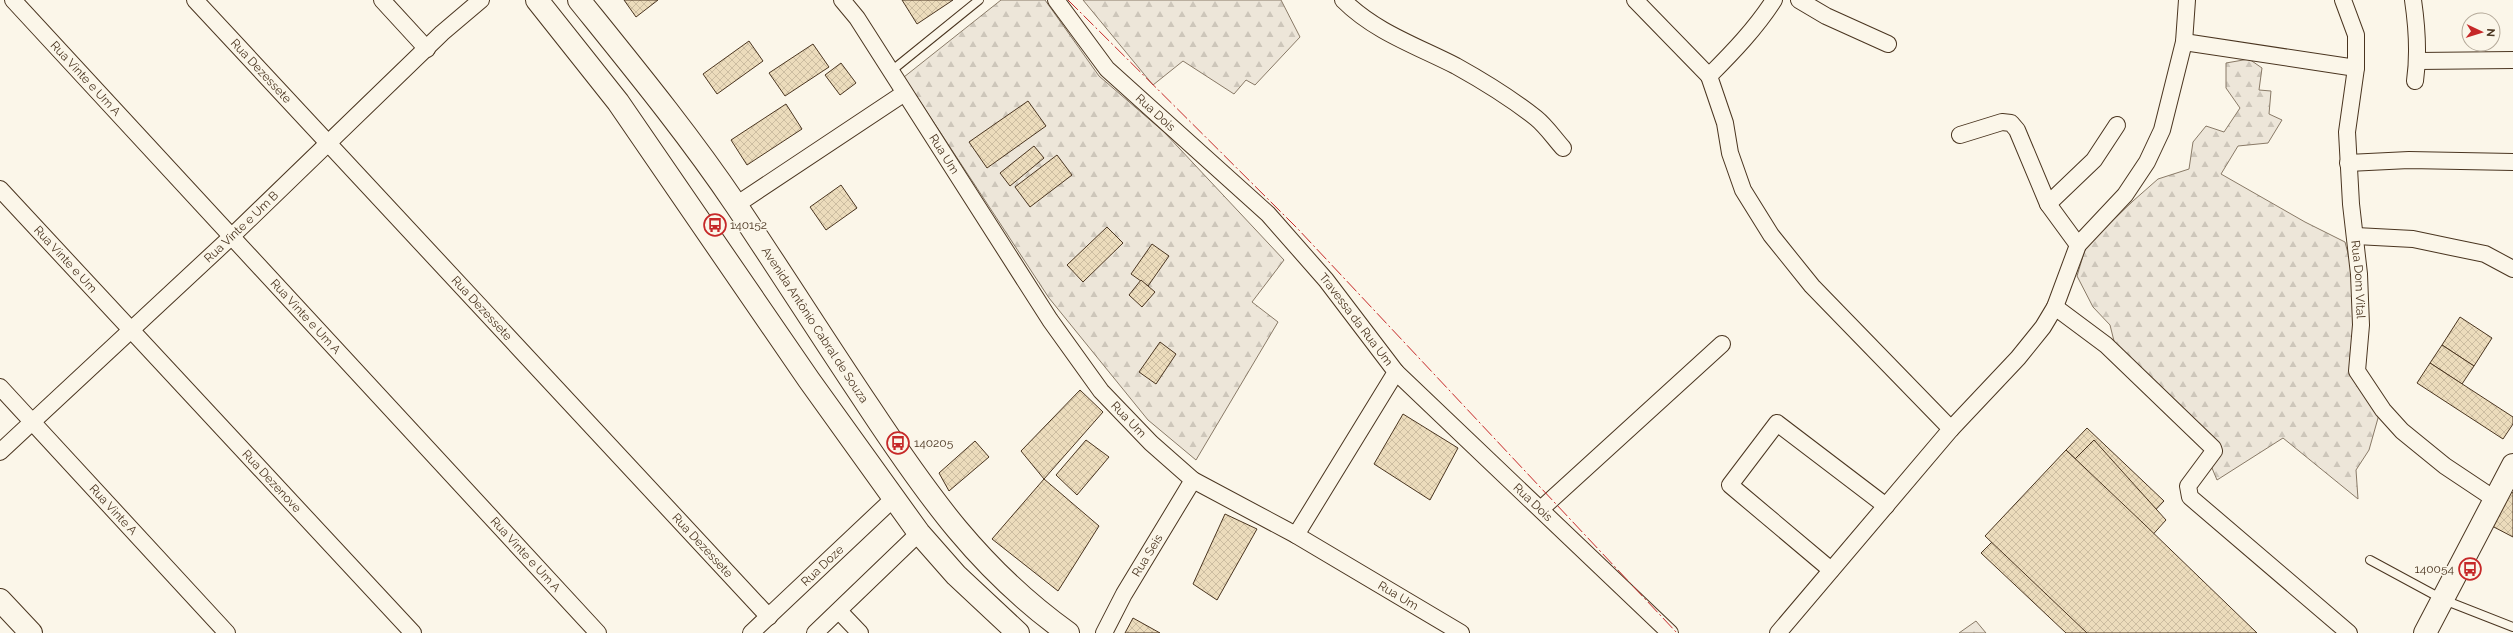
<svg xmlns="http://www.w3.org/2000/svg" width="2513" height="633" font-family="Raleway,sans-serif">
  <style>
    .forest { fill: url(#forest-firs); stroke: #887966 }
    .building { fill: url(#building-cross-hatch); stroke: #4a3520 }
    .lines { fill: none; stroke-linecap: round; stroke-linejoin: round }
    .lane-casing { stroke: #4a3520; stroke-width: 10 }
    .street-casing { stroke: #4a3520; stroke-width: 18 }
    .secondary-casing { stroke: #4a3520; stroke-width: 24 }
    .highway-casing { stroke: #4a3520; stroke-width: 24 }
    .lane { stroke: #fbf6e9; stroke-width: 8 }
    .street { stroke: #fbf6e9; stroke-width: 16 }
    .secondary { stroke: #fbf6e9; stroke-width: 22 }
    .highway { stroke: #fbf6e9; stroke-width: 22 }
    .power { stroke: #c62828; stroke-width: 1; stroke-dasharray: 14 3 2 3; stroke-linecap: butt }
    .labels { text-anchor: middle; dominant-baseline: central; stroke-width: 3; stroke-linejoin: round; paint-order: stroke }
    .street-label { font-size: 12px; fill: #4a3520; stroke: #fbf6e9 }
    .poi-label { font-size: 12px; fill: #4a3520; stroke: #fbf6e9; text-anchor: start }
  </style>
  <defs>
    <pattern id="forest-firs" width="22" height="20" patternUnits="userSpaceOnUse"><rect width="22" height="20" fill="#ede6d9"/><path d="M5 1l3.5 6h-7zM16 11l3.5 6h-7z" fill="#cdc6ba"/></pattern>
    <pattern id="building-cross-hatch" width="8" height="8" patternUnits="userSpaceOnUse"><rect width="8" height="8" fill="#ecdcbc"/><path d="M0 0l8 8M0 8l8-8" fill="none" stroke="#ccbda1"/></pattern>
  </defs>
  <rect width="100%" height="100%" fill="#fbf6e9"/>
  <g class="forest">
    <path d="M1001,0H1045L1099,76L1164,132L1284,260L1252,302L1278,322L1196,460L1148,420L1049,298L904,77Z"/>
    <path d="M1083,0H1281L1300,37L1255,85L1246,80L1234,94L1183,61L1153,85Z"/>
    <path d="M2249,59L2262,68L2259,90L2271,91L2269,114L2282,120L2268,143L2238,146L2221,174L2305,222L2345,242L2356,284L2351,371L2380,411L2369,450L2356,470L2358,499L2283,438L2217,480L2191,418L2114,341L2110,325L2093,307L2077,276L2086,246L2133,201L2158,179L2189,169L2193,142L2206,126L2224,132L2240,108L2226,88V63Z"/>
    <path d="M1976,621L1986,633H1959Z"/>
  </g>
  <g class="building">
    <path d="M624,0H658L636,17Z"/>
    <path d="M902,0H953L917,24Z"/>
    <path d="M749,41L763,61L717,94L703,74Z"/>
    <path d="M813,44L829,67L785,96L769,73Z"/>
    <path d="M841,63L856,83L840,95L825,75Z"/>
    <path d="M1028,101L1046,126L987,168L969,142Z"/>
    <path d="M786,104L802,129L747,165L731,140Z"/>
    <path d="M1034,146L1044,158L1010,186L1000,173Z"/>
    <path d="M1057,155L1072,175L1030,207L1015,187Z"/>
    <path d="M841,185L857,208L826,230L810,207Z"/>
    <path d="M1107,227L1123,243L1083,282L1067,265Z"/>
    <path d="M1152,244L1169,256L1148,286L1131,274Z"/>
    <path d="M1141,280L1155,292L1142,307L1129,295Z"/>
    <path d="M2460,317L2492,338L2474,366L2442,345Z"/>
    <path d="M1160,342L1176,354L1156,384L1139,372Z"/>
    <path d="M2442,345L2474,366L2462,384L2430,363Z"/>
    <path d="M2430,363L2513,417V424L2503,439L2417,383Z"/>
    <path d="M1080,390L1103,412L1044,479L1021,451Z"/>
    <path d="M1403,414L1458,448L1430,500L1374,464Z"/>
    <path d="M2087,428L2164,501L2143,523L2066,450Z"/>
    <path d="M1086,440L1109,457L1077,495L1056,475Z"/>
    <path d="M2094,440L2166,520L2148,540L2243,633H2066L1981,553Z"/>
    <path d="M975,441L989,457L949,491L939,473Z"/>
    <path d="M2066,450L2143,523L2257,633H2087L1985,536Z"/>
    <path d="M1044,479L1099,526L1058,591L992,539Z"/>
    <path d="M2510,491L2513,493V537L2492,526Z"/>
    <path d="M1225,514L1257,529L1217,600L1193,584Z"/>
    <path d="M1133,618L1160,633H1125Z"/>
  </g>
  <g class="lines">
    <g class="lane-casing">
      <g id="lane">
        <path d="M890,72L979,0"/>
        <path d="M2370,560L2444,600L2513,627"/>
      </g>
    </g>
    <g class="street-casing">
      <g id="street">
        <path id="s1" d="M13,0L598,633"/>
        <path id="s2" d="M195,0L769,617"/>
        <path d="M382,0L427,49"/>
        <path id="s3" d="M842,0L857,18L1050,320L1101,391L1151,443L1193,480L1296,535L1461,633"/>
        <path id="s4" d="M1056,0L1107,69L1268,214L1326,280L1396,372L1296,535"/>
        <path d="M1343,0C1375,32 1417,46 1456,66C1483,81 1512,99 1536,118C1546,126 1554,138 1563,148"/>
        <path d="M1635,0L1709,76"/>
        <path d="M1774,0C1756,28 1733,52 1709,76L1725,123L1730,153L1743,190L1771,235L1812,286L1951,429"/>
        <path d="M1799,0L1826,16L1888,44"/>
        <path id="s5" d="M2343,0L2356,35V68L2347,132L2351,204L2359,274L2361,325L2357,371L2383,410L2402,431L2445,466L2496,500"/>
        <path d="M2413,0C2417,27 2419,53 2415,81"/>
        <path d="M2184,42L2356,68"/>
        <path d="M2418,61L2513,60"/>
        <path d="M1960,135L2002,122L2011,123L2017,130L2048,204L2078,245"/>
        <path d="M2348,163L2409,160L2513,162"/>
        <path id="s6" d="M0,189L413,633"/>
        <path d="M2048,204L2094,160L2117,125"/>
        <path d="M736,205L903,94"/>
        <path d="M2356,236L2413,239L2451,247L2485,254L2513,269"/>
        <path d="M2055,307L2106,345L2213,448L2214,451L2188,486L2190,497L2349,633"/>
        <path id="s7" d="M1396,372L1670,633"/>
        <path id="s8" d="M0,387L227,633"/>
        <path id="s9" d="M0,452L231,237L442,33L481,0"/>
        <path d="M1541,509L1722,344"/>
        <path d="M1831,570L1730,485L1777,423L1886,506"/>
        <path d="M839,611L860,633"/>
        <path id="s10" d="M751,633L893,499"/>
        <path d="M815,633L919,533"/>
        <path id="s11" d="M1104,633L1124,594L1193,480"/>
        <path d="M1778,633L1951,429L2018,358L2043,327L2055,307L2078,245L2125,195L2147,162L2162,130L2184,42L2187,0"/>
      </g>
    </g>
    <g class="secondary-casing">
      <g id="secondary">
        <path d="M0,600L31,633"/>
        <path d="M2425,633L2513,465"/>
      </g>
    </g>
    <g class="highway-casing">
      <g id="highway">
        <path d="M537,0L618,102L809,380L919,533L956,575L1018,633"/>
        <path id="s12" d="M579,0C633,67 688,134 736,205C781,272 824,340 869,407C928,496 980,570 1068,633"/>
      </g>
    </g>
    <use href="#lane" class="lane"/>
    <use href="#street" class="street"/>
    <use href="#secondary" class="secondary"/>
    <use href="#highway" class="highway"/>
    <path class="power" d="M1068,0L1297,228L1677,633"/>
  </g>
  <defs>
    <g id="bus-ring" transform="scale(1.15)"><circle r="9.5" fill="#fbf6e9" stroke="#c62828" stroke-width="1.5"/><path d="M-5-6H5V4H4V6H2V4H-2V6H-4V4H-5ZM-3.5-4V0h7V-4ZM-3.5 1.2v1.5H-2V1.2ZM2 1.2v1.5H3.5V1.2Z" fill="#c62828"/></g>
  </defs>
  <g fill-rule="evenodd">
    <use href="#bus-ring" x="715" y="225"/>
    <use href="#bus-ring" x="898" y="443"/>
    <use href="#bus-ring" x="2470" y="569"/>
  </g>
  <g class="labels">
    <g class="street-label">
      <text stroke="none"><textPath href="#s2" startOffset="97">Rua Dezessete</textPath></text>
      <text stroke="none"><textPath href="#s1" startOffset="107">Rua Vinte e Um A</textPath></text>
      <text stroke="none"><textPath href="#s4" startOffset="151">Rua Dois</textPath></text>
      <text stroke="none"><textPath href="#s3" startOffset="185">Rua Um</textPath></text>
      <text stroke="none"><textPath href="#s9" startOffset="330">Rua Vinte e Um B</textPath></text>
      <text stroke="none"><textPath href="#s6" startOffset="96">Rua Vinte e Um</textPath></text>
      <text stroke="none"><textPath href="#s5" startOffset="283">Rua Dom Vital</textPath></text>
      <text stroke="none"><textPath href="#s2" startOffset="421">Rua Dezessete</textPath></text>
      <text stroke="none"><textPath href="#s1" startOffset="431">Rua Vinte e Um A</textPath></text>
      <text stroke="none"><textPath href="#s4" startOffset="440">Travessa da Rua Um</textPath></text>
      <text stroke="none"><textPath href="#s12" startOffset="402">Avenida Antônio Cabral de Souza</textPath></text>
      <text stroke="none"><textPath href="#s3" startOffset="509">Rua Um</textPath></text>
      <text stroke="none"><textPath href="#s6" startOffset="399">Rua Dezenove</textPath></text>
      <text stroke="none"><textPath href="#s7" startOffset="189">Rua Dois</textPath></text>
      <text stroke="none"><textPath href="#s8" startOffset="167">Rua Vinte A</textPath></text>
      <text stroke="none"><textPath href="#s2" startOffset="745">Rua Dezessete</textPath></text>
      <text stroke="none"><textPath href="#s1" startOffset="755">Rua Vinte e Um A</textPath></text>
      <text stroke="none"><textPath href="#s11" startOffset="89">Rua Seis</textPath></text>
      <text stroke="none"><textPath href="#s10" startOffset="98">Rua Doze</textPath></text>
      <text stroke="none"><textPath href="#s3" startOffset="833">Rua Um</textPath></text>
    </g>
    <g class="poi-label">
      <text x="730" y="225">140152</text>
      <text x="914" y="443">140205</text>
      <text x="2454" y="569" text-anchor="end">140054</text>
    </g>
  </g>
  <g transform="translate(2481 32) rotate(94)"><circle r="19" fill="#fbf6e9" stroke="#b4a999"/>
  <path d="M0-3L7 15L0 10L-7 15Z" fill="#c62828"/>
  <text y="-6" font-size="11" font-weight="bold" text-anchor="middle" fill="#4a3520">N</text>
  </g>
</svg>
